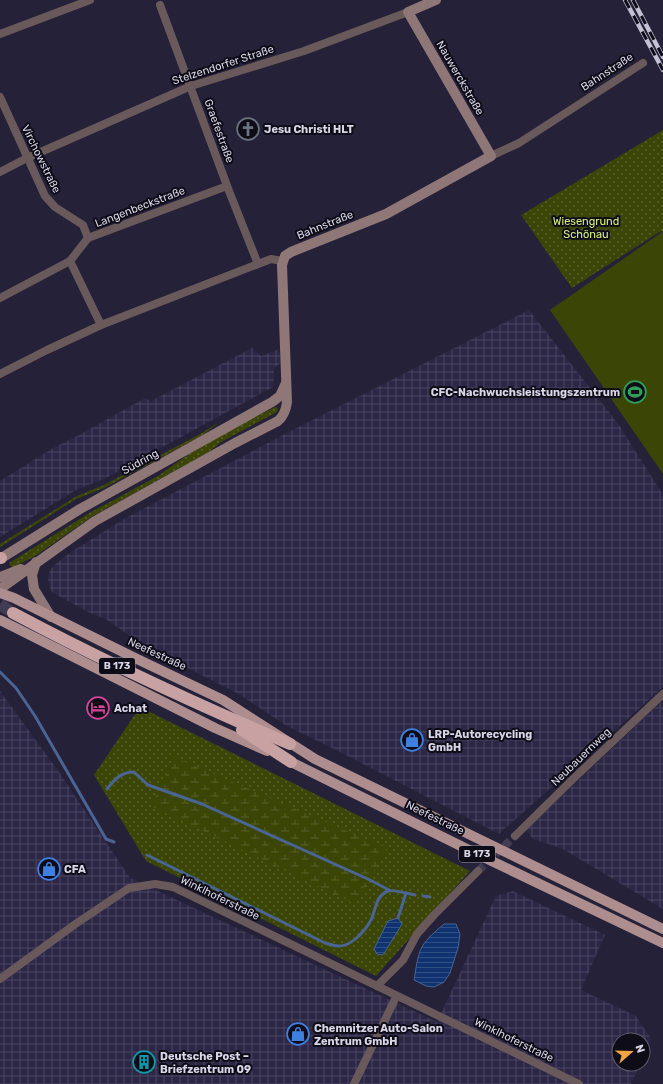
<svg xmlns="http://www.w3.org/2000/svg" width="663" height="1084" font-family="Rubik,sans-serif">
  <style>
    .industrial { fill: url(#industrial-grid) }
    .green { fill: url(#green-dots) }
    .wetland { fill: url(#wetland-marsh) }
    .pitch { fill: #3b4606 }
    .water { fill: url(#water-rules); stroke: #4a6493 }
    .lines { fill: none; stroke-linecap: round; stroke-linejoin: round }
    .stream { stroke: #4a6493; stroke-width: 3 }
    .street-tunnel { stroke: #3f3c53; stroke-width: 8; stroke-dasharray: 8 4; stroke-linecap: butt }
    .highway-tunnel { stroke: #3f3c53; stroke-width: 12; stroke-dasharray: 12 6; stroke-linecap: butt }
    .street { stroke: #69595a; stroke-width: 8 }
    .secondary { stroke: #8f7677; stroke-width: 10 }
    .primary { stroke: #ad8d8e; stroke-width: 10 }
    .highway { stroke: #c8a1a3; stroke-width: 12 }
    .rail-casing { stroke: #c2c0d2; stroke-width: 4.5 }
    .rail { stroke: #0e0c17; stroke-width: 3; stroke-dasharray: 9; stroke-linecap: butt }
    .labels { text-anchor: middle; dominant-baseline: central; stroke-width: 4; stroke-linejoin: round; paint-order: stroke }
    .shield { fill: #0e0c17; stroke: #9b99a8; stroke-width: 1 }
    .shield-label { font-size: 10px; font-weight: bold; fill: #d7d5e6 }
    .street-label { font-size: 11px; fill: #d7d5e6; stroke: #0e0c17 }
    .poi-label { font-size: 11px; font-weight: bold; fill: #d7d5e6; stroke: #0e0c17; text-anchor: start }
    .park-label { font-size: 11px; fill: #d6ef7c; stroke: #0e0c17 }
  </style>
  <defs>
    <pattern id="industrial-grid" width="8" height="8" patternUnits="userSpaceOnUse"><rect width="8" height="8" fill="#2c2746"/><path d="M0 4h8M4 0v8" fill="none" stroke="#4a4561"/></pattern>
    <pattern id="green-dots" width="8" height="8" patternUnits="userSpaceOnUse"><rect width="8" height="8" fill="#3b4606"/><path d="M2 2h.1M6 6h.1" fill="none" stroke="#57602a" stroke-width="1.8" stroke-linecap="round"/></pattern>
    <pattern id="wetland-marsh" width="20" height="14" patternUnits="userSpaceOnUse"><rect width="20" height="14" fill="#3b4606"/><path d="M1 5h8M5 5V1M11 12h8M15 12V8" fill="none" stroke="#57602a"/></pattern>
    <pattern id="water-rules" width="6" height="5" patternUnits="userSpaceOnUse"><rect width="6" height="5" fill="#0e3370"/><path d="M0 2.5h6" fill="none" stroke="#305084"/></pattern>
  </defs>
  <rect width="100%" height="100%" fill="#242139"/>
  <g class="industrial">
    <path d="M529,310L619,425L663,495V687L499,834L336,750L285,725L239,694L142,645L106,619L88,612L52,592L49,585L48,578L49,572L53,566L71,552L124,519L285,434Z"/>
    <path d="M252,348L261,356L279,349L281,363L274,368V377L273,387L104,479L76,490L0,537V481L53,448L79,435L145,398L151,401Z"/>
    <path d="M0,691L59,772L130,878L437,1022L496,896L513,891L605,935L581,990L636,1016L651,1039L643,1057V1040H619V1064H640L631,1084H0Z"/>
    <path d="M663,700V909L563,849L533,839L526,830Z"/>
  </g>
  <g class="green">
    <path d="M663,130V233L661,231L572,288L521,215Z"/>
    <path d="M275,407L278,408L277,412L221,442L209,452L93,516L35,556L12,568L9,563L91,512L158,476L189,454L229,430Z"/>
    <path d="M216,424H217L203,435L104,488L76,499L0,547V544L77,496L104,485L202,433Z"/>
    <path d="M140,707L470,871L376,976L146,861L94,775Z"/>
  </g>
  <path class="wetland" d="M174,757L387,848L355,904L151,806Z"/>
  <path class="pitch" d="M662,232L663,234V474L550,310Z"/>
  <g class="water">
    <path d="M398,918L402,924L383,955L377,954L374,949L388,921Z"/>
    <path d="M444,924H456L460,934L458,948L450,973L444,982L434,987L426,986L414,980C416,970 417,956 422,947C427,938 436,931 444,924Z"/>
  </g>
  <g class="lines">
    <g class="stream">
      <path d="M0,672L16,688L35,716L106,839L114,842"/>
      <path d="M107,789C115,779 121,772 134,772L148,785L202,804L370,880L389,890"/>
      <path d="M147,855L325,943C329,944 334,946 338,946C351,947 365,931 371,920C376,910 375,896 388,891C393,889 409,894 415,895"/>
      <path d="M423,896L430,897"/>
      <path d="M398,918L406,893"/>
    </g>
    <path class="street-tunnel" d="M478,871L515,836"/>
    <path class="highway-tunnel" d="M0,604L13,613"/>
    <g class="street">
      <path d="M160,5L229,191L258,264"/>
      <path d="M0,34L90,0"/>
      <path d="M0,97L45,196L55,207L83,225L88,238"/>
      <path d="M491,156L519,143L643,63"/>
      <path d="M0,172L27,158L191,86L304,51L408,12"/>
      <path d="M70,261L101,325"/>
      <path d="M0,298L70,261L88,238L227,186"/>
      <path d="M0,374L47,350L101,325L271,259L282,261"/>
      <path d="M515,836L573,779L663,694"/>
      <path d="M0,979L74,925L129,888L155,884L173,887L579,1084"/>
      <path d="M377,986L403,960L417,934L434,915L478,871"/>
      <path d="M354,1084L396,997"/>
    </g>
    <g class="secondary">
      <path d="M0,559L80,509L272,402L280,396L285,385"/>
      <path d="M36,562L32,575L34,589L51,617"/>
      <path d="M0,577L21,569"/>
      <path d="M0,589L95,521L235,443L278,421C284,416 286,410 287,402L282,265L285,256L291,252L386,214L491,156L408,12L436,0"/>
    </g>
    <g class="primary">
      <path d="M0,593L14,598L135,658L223,700L315,759L663,929"/>
      <path d="M0,620L215,728L267,751"/>
      <path d="M285,759L477,854L663,943"/>
    </g>
    <g class="highway">
      <path d="M0,558H1"/>
      <path d="M13,613C103,661 196,704 290,744"/>
      <path d="M242,730L291,762"/>
    </g>
    <g class="rail-casing">
      <g id="rail">
        <path d="M625,0L663,70"/>
        <path d="M633,0L663,57"/>
      </g>
    </g>
    <use href="#rail" class="rail"/>
  </g>
  <defs>
    <g id="church-ring" transform="scale(1.15)"><circle r="9.5" fill="#0e0c17" stroke="#6b7280" stroke-width="1.5"/><path d="M-1.2-6h2.4v3.5h3.3v2.4h-3.3V6h-2.4V-.1h-3.3v-2.4h3.3Z" fill="#6b7280"/></g>
    <g id="stadium-ring" transform="scale(1.15)"><circle r="9.5" fill="#0e0c17" stroke="#2e9e5b" stroke-width="1.5"/><path d="M0-5a6.5 5 0 1 0 0 10a6.5 5 0 1 0 0-10ZM-3.5-1.8h7v3.6h-7Z" fill="#2e9e5b"/></g>
    <g id="hotel-ring" transform="scale(1.15)"><circle r="9.5" fill="#0e0c17" stroke="#d1479c" stroke-width="1.5"/><path d="M-6-4.5h1.5V1H6V5H4.5V3h-9V5H-6ZM-4 0a1.8 1.8 0 1 1 3.6 0ZM.5 0V-2.5h3Q6-2.5 6 0Z" fill="#d1479c"/></g>
    <g id="shop-ring" transform="scale(1.15)"><circle r="9.5" fill="#0e0c17" stroke="#3f7fe0" stroke-width="1.5"/><path d="M-5-2.5h2.3a2.7 3.5 0 0 1 5.4 0H5L5.5 6h-11ZM-1.5-2.5h3a1.5 2.3 0 0 0-3 0Z" fill="#3f7fe0"/></g>
    <g id="building-ring" transform="scale(1.15)"><circle r="9.5" fill="#0e0c17" stroke="#0f9aa8" stroke-width="1.5"/><path d="M-4-6H4V6H1V3H-1V6H-4ZM-2.5-4.3h1.7v1.8h-1.7ZM.8-4.3h1.7v1.8H.8ZM-2.5-1h1.7V.8h-1.7ZM.8-1h1.7V.8H.8Z" fill="#0f9aa8"/></g>
  </defs>
  <g fill-rule="evenodd">
    <use href="#church-ring" x="248" y="129"/>
    <use href="#stadium-ring" x="635" y="392"/>
    <use href="#hotel-ring" x="98" y="708"/>
    <use href="#shop-ring" x="412" y="740"/>
    <use href="#shop-ring" x="49" y="869"/>
    <use href="#shop-ring" x="298" y="1034"/>
    <use href="#building-ring" x="144" y="1062"/>
  </g>
  <g class="labels">
    <g class="shield">
      <rect x="99" y="658" width="36" height="16" rx="3"/>
      <rect x="459" y="846" width="36" height="16" rx="3"/>
    </g>
    <g class="shield-label">
      <text x="117" y="666">B 173</text>
      <text x="477" y="854">B 173</text>
    </g>
    <g class="street-label">
      <text transform="translate(223 65) rotate(-18)">Stelzendorfer Straße</text>
      <text transform="translate(607 72) rotate(-33)">Bahnstraße</text>
      <text transform="translate(460 78) rotate(60)">Nauwerckstraße</text>
      <text transform="translate(219 131) rotate(70)">Graefestraße</text>
      <text transform="translate(41 159) rotate(64)">Virchowstraße</text>
      <text transform="translate(140 207) rotate(-21)">Langenbeckstraße</text>
      <text transform="translate(325 225) rotate(-22)">Bahnstraße</text>
      <text transform="translate(140 462) rotate(-29)">Südring</text>
      <text transform="translate(157 654) rotate(25)">Neefestraße</text>
      <text transform="translate(581 757) rotate(-44)">Neubauernweg</text>
      <text transform="translate(435 818) rotate(26)">Neefestraße</text>
      <text transform="translate(220 898) rotate(26)">Winklhoferstraße</text>
      <text transform="translate(514 1040) rotate(26)">Winklhoferstraße</text>
    </g>
    <g class="poi-label">
      <text x="264" y="129">Jesu Christi HLT</text>
      <text x="620" y="392" text-anchor="end">CFC-Nachwuchsleistungszentrum</text>
      <text x="114" y="708">Achat</text>
      <text x="428" y="734">LRP-Autorecycling<tspan x="428" dy="13">GmbH</tspan></text>
      <text x="64" y="869">CFA</text>
      <text x="314" y="1028">Chemnitzer Auto-Salon<tspan x="314" dy="13">Zentrum GmbH</tspan></text>
      <text x="160" y="1056">Deutsche Post –<tspan x="160" dy="13">Briefzentrum 09</tspan></text>
    </g>
    <g class="park-label">
      <text x="586" y="221">Wiesengrund<tspan x="586" dy="13">Schönau</tspan></text>
    </g>
  </g>
  <g transform="translate(631 1052) rotate(70)"><circle r="19" fill="#0e0c17" stroke="#5e5c6a"/>
  <path d="M0-3L7 15L0 10L-7 15Z" fill="#f3a442"/>
  <text y="-6" font-size="11" font-weight="bold" text-anchor="middle" fill="#d7d5e6">N</text>
  </g>
</svg>
